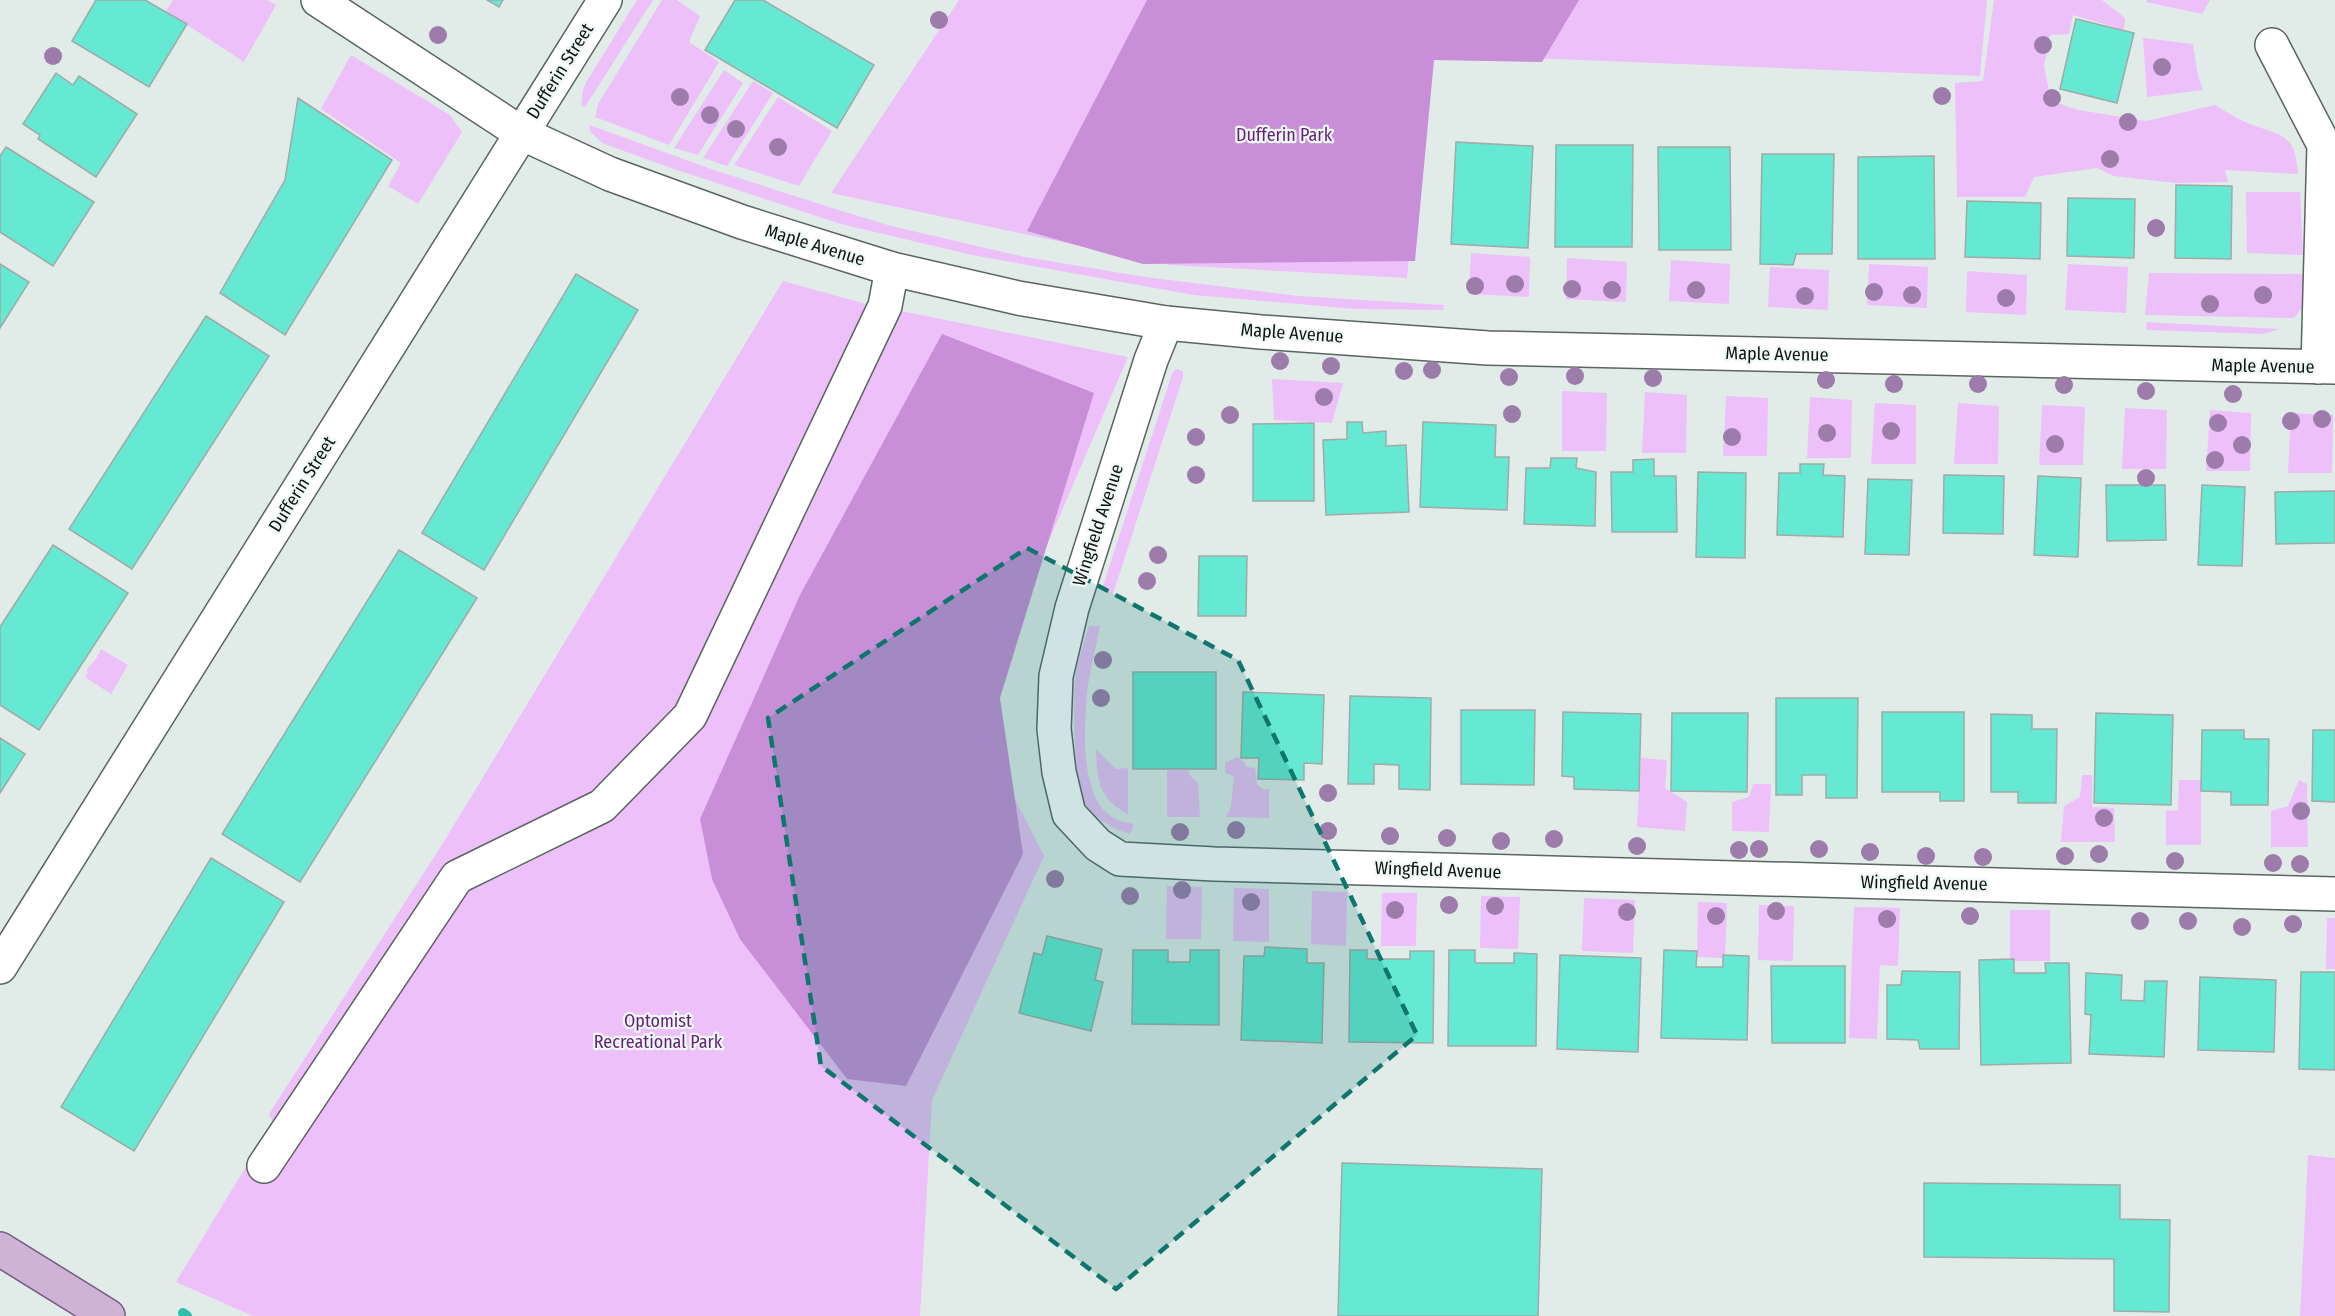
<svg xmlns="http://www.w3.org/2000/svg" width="2335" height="1316" font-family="'Fira Sans Condensed',sans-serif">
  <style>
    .green { fill: #edc0f9 }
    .forest { fill: #c98ed8 }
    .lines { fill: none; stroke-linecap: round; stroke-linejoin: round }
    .stream { stroke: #2ebea9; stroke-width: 10 }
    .building { fill: #65e9d3; stroke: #a0aaa8; stroke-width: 1.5 }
    .minor-casing { stroke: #5a6461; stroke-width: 36 }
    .major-casing { stroke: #775a80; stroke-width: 36 }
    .minor { stroke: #fff; stroke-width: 33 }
    .major { stroke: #cfb3d6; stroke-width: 33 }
    .tree { fill: #9d7baa }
    .marked { fill: #0f766e; fill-opacity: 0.2; stroke: #0f766e; stroke-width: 4.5; stroke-dasharray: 12 8; stroke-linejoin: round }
    .labels { text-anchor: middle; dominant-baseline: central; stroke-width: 4.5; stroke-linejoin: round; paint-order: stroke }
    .street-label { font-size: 18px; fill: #101312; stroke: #eef9f7 }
    .park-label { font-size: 18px; fill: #661e76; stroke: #eef9f7 }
  </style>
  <rect width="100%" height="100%" fill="#e1ece9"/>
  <g class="green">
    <path d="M173,0H267L276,5L244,62L166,11Z"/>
    <path d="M637,0H653L585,107L581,106L583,90L587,81Z"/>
    <path d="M662,0H677L700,16L689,42L719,62L669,145L595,117L598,104Z"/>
    <path d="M959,0H1987L1980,76L1428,54L1407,278L1170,265L831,193Z"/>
    <path d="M1994,0H2102L2125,18L2124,30L2073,15L2069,34L2050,35L2044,66L2051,101L2079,110L2146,121L2215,105C2228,113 2239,120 2253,125C2285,137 2295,135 2298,174L2225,170L2228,182L2175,183L2114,176L2097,168L2034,177L2025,197H1957L1955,83L1983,81Z"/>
    <path d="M2147,0H2210L2202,14L2146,2Z"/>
    <path d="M2143,38L2193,44L2198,76L2203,90L2147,97Z"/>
    <path d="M351,55L450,115L462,132L418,204L388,186L401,163L321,109Z"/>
    <path d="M724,70L743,83L698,155L674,148Z"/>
    <path d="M753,81L773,93L727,166L703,158Z"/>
    <path d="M778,97L832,131L799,186L734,165Z"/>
    <path d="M589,125L717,171L829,207L891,226L1025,257L1145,277L1298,296L1444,305L1443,310L1355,309L1194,295L972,255L841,224L665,166L602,143L590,131Z"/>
    <path d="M2246,192H2300L2303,255L2247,253Z"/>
    <path d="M1471,253L1530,257L1529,297L1469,294Z"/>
    <path d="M1567,258L1627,262L1626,302L1566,299Z"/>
    <path d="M1671,260L1730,264L1729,304L1669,301Z"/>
    <path d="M1869,264L1928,267L1927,308L1867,305Z"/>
    <path d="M2068,264L2128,267L2126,313L2065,310Z"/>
    <path d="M1770,267L1829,270L1828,310L1768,307Z"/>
    <path d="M1967,271L2027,275L2026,315L1966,312Z"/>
    <path d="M2149,273L2307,274L2305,304L2294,318L2145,315Z"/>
    <path d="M783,281L862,303L1128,357L986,687L998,766L1044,856L932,1100L920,1316H253L176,1282L273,1122L269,1114L445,840Z"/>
    <path d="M2146,322L2280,329L2264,334L2147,330Z"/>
    <path d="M1176,369L1183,371V377L1113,594L1102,589L1172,374Z"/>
    <path d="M1272,379L1343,383L1332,423L1274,420Z"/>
    <path d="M1562,391L1607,393L1606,451H1562Z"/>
    <path d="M1645,392L1687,395L1686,453H1642Z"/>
    <path d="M1726,396L1768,398L1767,456H1723Z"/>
    <path d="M1810,397L1852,400L1851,458H1807Z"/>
    <path d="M1875,403L1916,405V464H1871Z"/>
    <path d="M1958,403L1999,406L1998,464H1954Z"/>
    <path d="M2042,405L2085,407L2083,465H2039Z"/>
    <path d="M2125,408L2167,410L2166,469H2122Z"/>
    <path d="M2210,410L2251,413L2250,471H2206Z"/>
    <path d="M2291,413L2333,415L2332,473H2288Z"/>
    <path d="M1089,626H1100C1096,648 1089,672 1087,694C1084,728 1079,802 1116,819C1121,822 1129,823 1134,824L1130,834C1112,829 1093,818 1083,800C1074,784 1073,700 1075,680C1077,662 1084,643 1089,626Z"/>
    <path d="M101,649L128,665L111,694L85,677L88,673L87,669L96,659Z"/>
    <path d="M1096,749L1116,769L1128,768V814C1098,799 1097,779 1096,749Z"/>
    <path d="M1237,757L1245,763L1246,767L1255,768L1257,784L1263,789H1269V818L1226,817L1231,807L1234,776L1225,773V763Z"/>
    <path d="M1641,758L1667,760L1665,788L1687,802L1685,831L1637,827Z"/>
    <path d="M1167,770H1188L1191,777L1198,783L1200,817H1167Z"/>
    <path d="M2082,775H2092V807L2114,808L2115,842H2061L2064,806L2080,797Z"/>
    <path d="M2179,780H2201V845H2166V811L2178,810Z"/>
    <path d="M2299,780L2307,784L2308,847H2271V811L2288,806Z"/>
    <path d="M1753,784H1771L1769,832L1732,831V802L1749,797Z"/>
    <path d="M1167,886L1202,887L1201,939H1166Z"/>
    <path d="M1234,888L1269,889V942L1233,941Z"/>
    <path d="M1312,891L1347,892L1346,946L1311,944Z"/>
    <path d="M1382,893H1417L1416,946H1381Z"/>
    <path d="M1481,896L1520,897L1518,949L1480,948Z"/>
    <path d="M1584,898L1635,900L1633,953L1582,951Z"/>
    <path d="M1698,902L1727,903L1725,958L1697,957Z"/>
    <path d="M1759,905L1794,906L1793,961L1758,960Z"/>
    <path d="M1854,907L1900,908L1898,966L1880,965L1877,1039L1849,1038Z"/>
    <rect x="2010" y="910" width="40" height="51"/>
    <path d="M2327,918H2335V969H2326Z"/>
    <path d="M2308,1155L2335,1158V1316H2300Z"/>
  </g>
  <g class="forest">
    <path d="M1147,0H1579L1542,62L1434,60L1415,261L1143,264L1027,231Z"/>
    <path d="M942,334L1094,393L1000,698L1023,854L906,1086L847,1079L740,939L712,879L700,819L800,595Z"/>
  </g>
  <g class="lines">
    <path class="stream" d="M183,1313L187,1316"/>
  </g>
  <g class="building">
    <path d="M96,0H145L187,24L149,87L72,41Z"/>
    <path d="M487,0H503L499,7Z"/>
    <path d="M735,0H763L874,65L837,128L705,50Z"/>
    <path d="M2076,19L2134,33L2117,103L2060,89Z"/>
    <path d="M56,73L73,85L79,76L137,114L96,177L38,139L40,135L23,124Z"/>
    <path d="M298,98L392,160L285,335L220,293L285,180Z"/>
    <path d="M1456,142L1533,146L1528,248L1451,244Z"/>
    <path d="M1556,145H1633L1632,247H1555Z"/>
    <path d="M6,147L94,202L53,266L0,232V156Z"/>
    <path d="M1658,147H1730L1731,250H1659Z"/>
    <path d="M1762,154H1834L1832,254H1796L1793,265L1760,264Z"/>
    <path d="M1934,156L1935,259H1858V157Z"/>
    <path d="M2176,185L2232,186L2231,259L2175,258Z"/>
    <path d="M2068,198L2135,199L2134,258L2067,256Z"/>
    <path d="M1967,201L2041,203L2040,259L1965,257Z"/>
    <path d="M0,264L29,282L0,328Z"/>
    <path d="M576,274L638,310L484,570L422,533Z"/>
    <path d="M206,316L269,356L132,569L69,529Z"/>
    <path d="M1347,422H1362L1363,433L1386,431V446L1406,445L1409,512L1326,515L1323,440L1347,439Z"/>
    <path d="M1423,422L1496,425L1495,457H1509L1507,510L1420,507Z"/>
    <path d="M1314,423V501H1253V424Z"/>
    <path d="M1551,458H1577L1576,468L1596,472L1595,526L1524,524L1526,468H1550Z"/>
    <path d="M1654,459V476H1676L1677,532H1612L1611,472H1633V460Z"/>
    <path d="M1800,464H1824L1823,475L1845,476L1843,537L1777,535L1779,473H1800Z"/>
    <path d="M1698,472L1746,473L1745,558L1696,557Z"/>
    <path d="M1944,475L2004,476L2003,534L1943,533Z"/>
    <path d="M2038,476L2081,478L2078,557L2034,555Z"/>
    <path d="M1868,479L1912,480L1909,555L1865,554Z"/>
    <path d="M2106,485H2165L2166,540L2107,541Z"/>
    <path d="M2202,485L2245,487L2242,566L2198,565Z"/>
    <path d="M2335,491V543L2276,544L2275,492Z"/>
    <path d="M53,545L128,593L39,730L0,705V627Z"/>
    <path d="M399,550L477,598L300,882L222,834Z"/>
    <path d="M1199,556H1247L1246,616H1198Z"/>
    <rect x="1133" y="672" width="83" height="97"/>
    <path d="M1243,692L1324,695L1322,764L1304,763V780L1258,779L1259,758H1241Z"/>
    <path d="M1350,696L1431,698L1430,790L1399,789V765L1374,764V784H1348Z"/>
    <path d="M1776,698H1858L1857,798H1826V775H1802V795H1776Z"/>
    <path d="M1461,710H1535L1534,785L1461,784Z"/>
    <path d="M1563,712L1641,714L1639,791L1574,789V777L1562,776Z"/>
    <path d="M1882,712H1964V801H1940V792H1882Z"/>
    <path d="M1672,713H1748L1747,792L1671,791Z"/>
    <path d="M2096,713L2173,715L2171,805L2094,803Z"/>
    <path d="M1991,714L2032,715V729H2057L2056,803H2018V792H1991Z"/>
    <path d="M2202,730H2244V739H2269L2268,805H2231V792L2201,791Z"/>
    <path d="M2313,730H2335V802L2312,801Z"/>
    <path d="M0,738L25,754L0,793Z"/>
    <path d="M211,858L284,902L134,1151L61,1107Z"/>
    <path d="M1047,936L1102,949L1095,980L1103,982L1091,1031L1019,1013L1034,953L1042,955Z"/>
    <path d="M1265,947L1307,949V963H1324L1322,1043L1241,1040L1244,956H1264Z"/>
    <path d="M1133,950H1168V962H1190V950H1219V1025L1132,1024Z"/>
    <path d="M1350,950H1367V959H1410V951H1434L1433,1043L1349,1042Z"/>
    <path d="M1449,950H1475V963H1514V953L1537,954L1536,1046H1448Z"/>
    <path d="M1664,950L1697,951L1696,967H1723V955L1749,956L1747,1040L1661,1038Z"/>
    <path d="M1560,955L1641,958L1638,1052L1557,1049Z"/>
    <path d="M2014,959V973H2046L2045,963H2069L2071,1063L1981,1065L1979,960Z"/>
    <path d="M1771,966H1845V1043H1772Z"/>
    <path d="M1902,971L1960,972L1959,1049H1920L1918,1040L1887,1039V985H1901Z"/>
    <path d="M2301,972H2335V1070L2299,1069Z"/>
    <path d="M2086,973L2122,975L2121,1000L2144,1001L2145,981H2167L2164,1057L2089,1054L2091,1015L2085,1014Z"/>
    <path d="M2200,977L2276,980L2274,1052L2198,1050Z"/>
    <path d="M1342,1163L1542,1169L1538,1316H1338Z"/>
    <path d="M1924,1183L2120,1185V1219L2170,1220L2169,1312L2114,1311V1259L1924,1257Z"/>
  </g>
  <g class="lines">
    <g class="minor-casing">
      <g id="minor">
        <path d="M318,0L521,133L610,174L742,222L892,269L1018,298L1166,323L1261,332L1488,348L2335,367"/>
        <path d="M2272,45L2324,145L2318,367"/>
        <path d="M1166,323L1151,360L1072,608L1056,676L1054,729L1059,772L1069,814L1098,845L1120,859L1214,864L2335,894"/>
        <path d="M0,967L605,0"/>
        <path d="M264,1166L457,877L602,806L690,716L885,306L892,269"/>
      </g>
    </g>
    <g class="major-casing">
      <path id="major" d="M0,1249L108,1316"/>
    </g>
    <use href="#minor" class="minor"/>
    <use href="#major" class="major"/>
  </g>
  <g class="tree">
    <circle cx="939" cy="20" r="9"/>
    <circle cx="438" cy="35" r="9"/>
    <circle cx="2043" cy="45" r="9"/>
    <circle cx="53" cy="56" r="9"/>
    <circle cx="2162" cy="67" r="9"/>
    <circle cx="1942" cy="96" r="9"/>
    <circle cx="680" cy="97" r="9"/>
    <circle cx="2052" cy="98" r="9"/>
    <circle cx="710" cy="115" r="9"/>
    <circle cx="2128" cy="122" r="9"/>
    <circle cx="736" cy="129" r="9"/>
    <circle cx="778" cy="147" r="9"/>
    <circle cx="2110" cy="159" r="9"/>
    <circle cx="2156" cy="228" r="9"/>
    <circle cx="1515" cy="284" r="9"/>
    <circle cx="1475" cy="286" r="9"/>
    <circle cx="1572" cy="289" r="9"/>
    <circle cx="1612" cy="290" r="9"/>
    <circle cx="1696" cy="290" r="9"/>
    <circle cx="1874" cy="292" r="9"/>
    <circle cx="1912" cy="295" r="9"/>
    <circle cx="2263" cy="295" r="9"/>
    <circle cx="1805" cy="296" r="9"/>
    <circle cx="2006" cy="298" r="9"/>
    <circle cx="2210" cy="304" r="9"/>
    <circle cx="1280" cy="361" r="9"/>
    <circle cx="1331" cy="366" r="9"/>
    <circle cx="1432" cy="370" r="9"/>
    <circle cx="1404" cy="371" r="9"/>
    <circle cx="1575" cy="376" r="9"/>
    <circle cx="1509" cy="377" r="9"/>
    <circle cx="1653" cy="378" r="9"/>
    <circle cx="1826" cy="380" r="9"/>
    <circle cx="1894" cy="384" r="9"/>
    <circle cx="1978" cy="384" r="9"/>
    <circle cx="2064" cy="385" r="9"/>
    <circle cx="2146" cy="391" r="9"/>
    <circle cx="2233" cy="394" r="9"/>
    <circle cx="1324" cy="397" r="9"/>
    <circle cx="1512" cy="414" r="9"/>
    <circle cx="1230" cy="415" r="9"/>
    <circle cx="2322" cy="419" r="9"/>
    <circle cx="2291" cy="421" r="9"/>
    <circle cx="2218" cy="423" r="9"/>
    <circle cx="1891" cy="431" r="9"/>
    <circle cx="1827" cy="433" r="9"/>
    <circle cx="1196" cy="437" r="9"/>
    <circle cx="1732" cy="437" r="9"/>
    <circle cx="2055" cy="444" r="9"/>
    <circle cx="2242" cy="445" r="9"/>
    <circle cx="2215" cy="460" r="9"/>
    <circle cx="1196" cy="475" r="9"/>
    <circle cx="2146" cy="478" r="9"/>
    <circle cx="1158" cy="555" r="9"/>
    <circle cx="1147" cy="581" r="9"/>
    <circle cx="1103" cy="660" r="9"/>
    <circle cx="1101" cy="698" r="9"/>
    <circle cx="1328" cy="793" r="9"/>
    <circle cx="2301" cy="811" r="9"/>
    <circle cx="2104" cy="818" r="9"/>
    <circle cx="1236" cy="830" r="9"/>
    <circle cx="1328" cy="831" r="9"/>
    <circle cx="1180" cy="832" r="9"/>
    <circle cx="1390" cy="836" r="9"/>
    <circle cx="1447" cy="838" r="9"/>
    <circle cx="1554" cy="839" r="9"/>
    <circle cx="1501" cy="841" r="9"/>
    <circle cx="1637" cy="846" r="9"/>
    <circle cx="1759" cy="849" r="9"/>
    <circle cx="1819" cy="849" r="9"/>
    <circle cx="1739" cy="850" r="9"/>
    <circle cx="1870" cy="852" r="9"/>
    <circle cx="2099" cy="854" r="9"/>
    <circle cx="1926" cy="856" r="9"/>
    <circle cx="2065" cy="856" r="9"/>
    <circle cx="1983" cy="857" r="9"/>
    <circle cx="2175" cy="861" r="9"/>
    <circle cx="2273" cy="863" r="9"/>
    <circle cx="2300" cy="864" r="9"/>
    <circle cx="1055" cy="879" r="9"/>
    <circle cx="1182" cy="890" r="9"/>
    <circle cx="1130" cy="896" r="9"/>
    <circle cx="1251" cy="902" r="9"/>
    <circle cx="1449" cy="905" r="9"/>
    <circle cx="1495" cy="906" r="9"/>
    <circle cx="1395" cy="910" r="9"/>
    <circle cx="1776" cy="911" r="9"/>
    <circle cx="1627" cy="912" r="9"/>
    <circle cx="1716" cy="916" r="9"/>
    <circle cx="1970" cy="916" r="9"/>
    <circle cx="1887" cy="919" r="9"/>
    <circle cx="2140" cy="921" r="9"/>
    <circle cx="2188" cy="921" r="9"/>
    <circle cx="2293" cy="924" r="9"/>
    <circle cx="2242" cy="927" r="9"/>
  </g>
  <path class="marked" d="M1027,548L1238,660L1417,1035L1116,1289L821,1066L768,718Z"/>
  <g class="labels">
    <g class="street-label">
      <text transform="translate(560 71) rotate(-58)">Dufferin Street</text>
      <text transform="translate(815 245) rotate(17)">Maple Avenue</text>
      <text transform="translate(1292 333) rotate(4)">Maple Avenue</text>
      <text transform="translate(1777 354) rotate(1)">Maple Avenue</text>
      <text transform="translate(2263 366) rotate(1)">Maple Avenue</text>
      <text transform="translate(302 484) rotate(-58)">Dufferin Street</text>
      <text transform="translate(1098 525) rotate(-72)">Wingfield Avenue</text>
      <text transform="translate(1438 870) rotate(2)">Wingfield Avenue</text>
      <text transform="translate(1924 883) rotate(1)">Wingfield Avenue</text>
    </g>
    <g class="park-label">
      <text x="1284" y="135">Dufferin Park</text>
      <text x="658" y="1021">Optomist<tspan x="658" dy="21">Recreational Park</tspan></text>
    </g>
  </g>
</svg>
